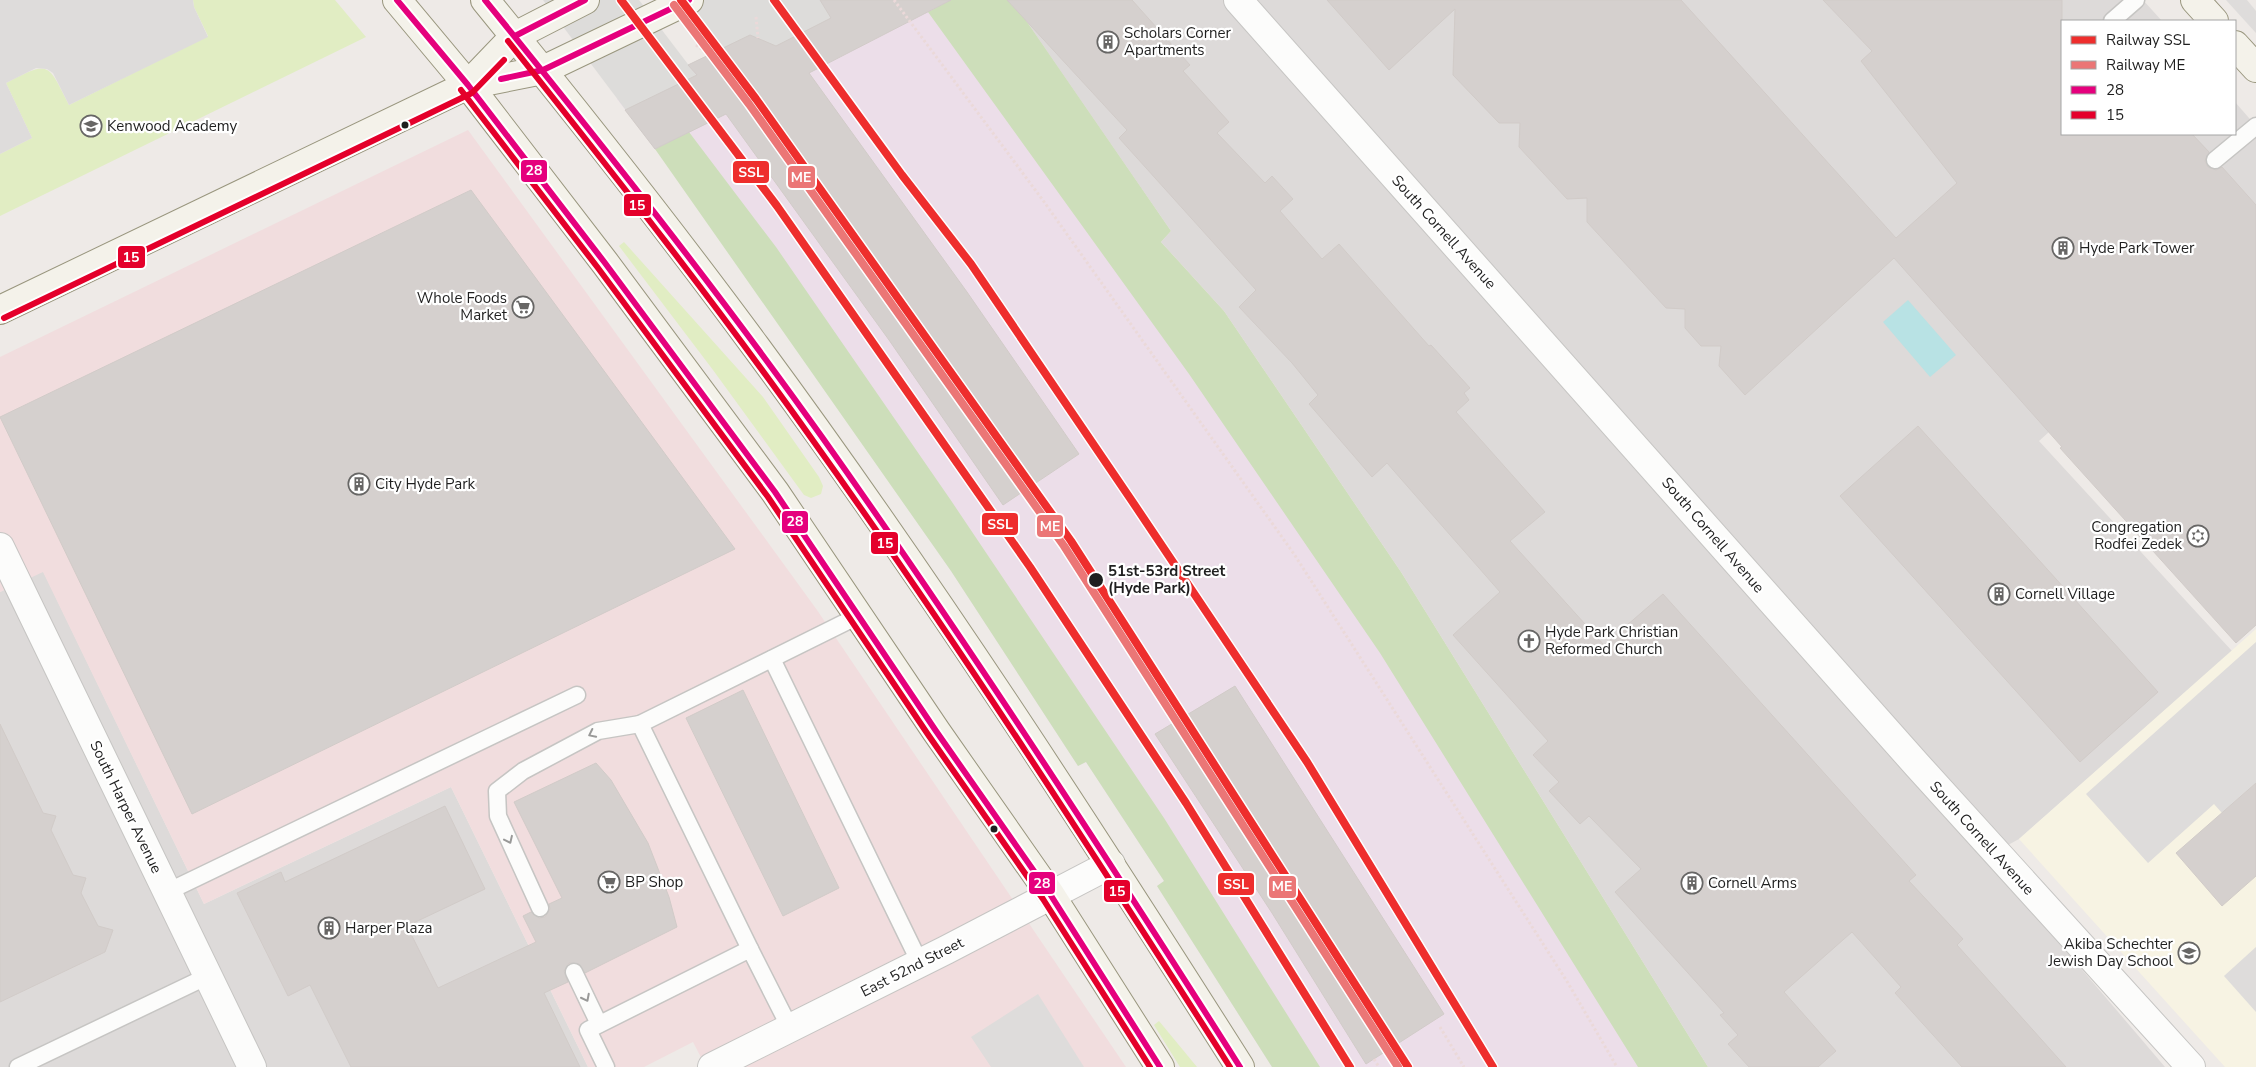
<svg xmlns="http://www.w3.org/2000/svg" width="2256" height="1067" font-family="'Nunito Sans',sans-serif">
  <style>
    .residential { fill: #dddad9 }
    .commercial { fill: #f1ddde }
    .industrial { fill: #ecdee9 }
    .education { fill: #f7f3e3 }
    .grass { fill: #e1edc3 }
    .forest { fill: #cddeba }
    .parking { fill: #dedcdb }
    .water { fill: #b8e2e4 }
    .pier { fill: #dddcda }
    .building { fill: #d5d0ce; stroke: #d1cbc8 }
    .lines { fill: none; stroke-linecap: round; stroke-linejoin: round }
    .lane-casing { stroke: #c6c5c3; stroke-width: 19 }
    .street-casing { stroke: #c6c5c3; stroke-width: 30 }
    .secondary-casing { stroke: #99967e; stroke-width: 30 }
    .path { stroke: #ebd9d9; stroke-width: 3; stroke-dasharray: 2.5 2.5; stroke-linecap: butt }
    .lane { stroke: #fcfcfb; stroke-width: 16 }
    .street { stroke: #fcfcfb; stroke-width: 28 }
    .secondary { stroke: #f4f2ea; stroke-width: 28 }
    .bus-1-casing { stroke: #fff; stroke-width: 10 }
    .bus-2-casing { stroke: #fff; stroke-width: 10 }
    .bus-1 { stroke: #e5007d; stroke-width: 6 }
    .bus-2 { stroke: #e4002b; stroke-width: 6 }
    .rail-1-casing { stroke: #fff; stroke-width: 11 }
    .rail-2-casing { stroke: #fff; stroke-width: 11 }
    .rail-1 { stroke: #ee2e2d; stroke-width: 8 }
    .rail-2 { stroke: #eb7676; stroke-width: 8 }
    .oneway { stroke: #999998 }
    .bus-dot { fill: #1f1f1f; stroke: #fff; stroke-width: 2 }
    .labels { text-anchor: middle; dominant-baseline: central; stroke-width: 4.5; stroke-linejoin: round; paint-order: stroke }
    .poi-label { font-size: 15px; fill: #1f1f1f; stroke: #fff; text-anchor: start }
    .street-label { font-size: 15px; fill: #1f1f1f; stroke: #fff }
    .stop-label { font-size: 15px; font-weight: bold; fill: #1f1f1f; stroke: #fff; text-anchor: start }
    .line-badge { stroke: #fff; stroke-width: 2 }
    .badge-label { font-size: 14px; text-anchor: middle; font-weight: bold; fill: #fff }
  </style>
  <rect width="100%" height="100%" fill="#eeeae7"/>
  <g class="residential">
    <path d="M1011,0H2143L2162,21H2062V134H2235V102L2256,126V245L2039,441L2232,651L2019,839L1986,857L2165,1067H1708L1401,572L1224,311L1161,242L1171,231Z"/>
    <path d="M43,571L204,904L451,787L588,1067H0V592Z"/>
  </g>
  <path class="commercial" d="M468,130L817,610L1126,1067H706L693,1042L644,1067H588L451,787L204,904L43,572L0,592V357Z"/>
  <path class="industrial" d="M824,0L1025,19L1171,231L1161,242L1224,311L1401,572L1708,1067H1272L1157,886L1164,881L1086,762L1078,766L951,571L675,175L617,99Z"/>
  <path class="education" d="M2256,629V1067H2225L2019,839Z"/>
  <g class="grass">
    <path d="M193,0H335L366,37L0,216V154L32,138L6,83C49,61 47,61 69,105L208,36L194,7Z"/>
    <path d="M624,242L763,397L819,477L823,486L821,494L811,498L804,495L713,370L619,246Z"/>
    <path d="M1159,1021L1197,1067H1180L1154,1025Z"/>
  </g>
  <g class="forest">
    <path d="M950,0H1011L1025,19L1171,231L1161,242L1224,311L1401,572L1708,1067H1638L1380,653L1189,374L928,12Z"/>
    <path d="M689,132L776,247L950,499L1164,818L1320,1067H1272L1157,886L1164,881L1086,762L1078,766L951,571L655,149Z"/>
  </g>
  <g class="parking">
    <path d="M0,0H193L194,7L208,37L69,105L53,73L47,69L36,68L6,83L32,138L0,154Z"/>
    <path d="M2226,0H2247L2256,11V33Z"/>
    <path d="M2256,642V783L2222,813L2214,804L2148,863L2086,794Z"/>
    <path d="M2256,947V1012L2224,976Z"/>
    <path d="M1038,994L1084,1067H991L971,1037Z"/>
  </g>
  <path class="water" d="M1908,300L1956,355L1930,377L1883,322Z"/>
  <g class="pier">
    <path d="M543,0H639L726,114L655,149Z"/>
    <path d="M666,0H822L858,47L743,105Z"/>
  </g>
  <g class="building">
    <path d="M820,0H951L809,73L967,292L1079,454L1003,505L889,340L726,114L655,149L625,110L697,75L688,65L750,35L776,46L831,18Z"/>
    <path d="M1007,0H1132L1190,65L1183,71L1229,122L1217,133L1265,183L1272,176L1293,199L1280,211L1322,259L1339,244L1429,346L1431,345L1470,388L1464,393L1469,400L1456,412L1545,512L1510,541L1604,645L1663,594L1916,875L1909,881L1963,939L1957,945L2066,1067H1962L1895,993L1901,987L1852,932L1784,992L1836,1051L1818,1067H1749L1728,1044L1738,1035L1720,1015L1724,1013L1615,892L1641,869L1589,816L1580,824L1549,791L1559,782L1533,755L1548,741L1453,635L1500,592L1387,463L1372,477L1309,404L1318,395L1292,363L1239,307L1256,290L1119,138L1127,130Z"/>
    <path d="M1327,0H1681L1896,238L1957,183L1861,61L1872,51L1823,0H2062V134H2192L2209,152L2205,161L2208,167L2216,170L2222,167L2256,205V625L2236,643L2060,448L2062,447L1894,258L1745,395L1719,366L1721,346H1701L1685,328V309L1666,308L1587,222V198L1567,199L1519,147L1520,123H1499L1453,75L1455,9L1389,70Z"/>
    <path d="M471,190L735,549L192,814L0,417Z"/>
    <path d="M1918,426L2158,692L2080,762L1840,496Z"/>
    <path d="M1235,686L1444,1014L1366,1064L1272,913L1155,734Z"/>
    <path d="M743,690L839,888L783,916L686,718Z"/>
    <path d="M0,724L43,813L56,816L51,830L73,875L86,878L81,893L98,926L113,930L105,952L0,1002Z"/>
    <path d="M596,763L611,780L648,843L669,897L677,927L585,973L579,964L569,963L564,971L568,982L544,993L580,1067H351L310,985L288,996L237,893L281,872L285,882L445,806L485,889L407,926L438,988L536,942L523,916L531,912L539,918L545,917L550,909L549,904L562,898L514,802Z"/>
    <path d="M2256,783V876L2222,906L2176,853Z"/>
  </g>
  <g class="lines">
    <g class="lane-casing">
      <g id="lane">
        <path d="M2112,21L2136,0"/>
        <path d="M2215,160L2256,126"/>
        <path d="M772,659L920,963"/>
        <path d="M167,892L577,695"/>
        <path d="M540,908L498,816L497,791L523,771L598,731L640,724"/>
        <path d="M750,949L640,724L858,616"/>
        <path d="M574,972L599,1024"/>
        <path d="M18,1067L208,976"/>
        <path d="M606,1067L588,1030L750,949L790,1028"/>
      </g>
    </g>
    <g class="street-casing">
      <g id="street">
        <path d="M1238,0L1917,765L2191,1067"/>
        <path d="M0,547L252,1067"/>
        <path d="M712,1067L946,950L1111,864"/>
      </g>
    </g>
    <g class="secondary-casing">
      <g id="secondary">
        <path d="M397,0L468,85L605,263L775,492L936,731L1050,894L1160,1067"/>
        <path d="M485,0C578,114 669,229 756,347C928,580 1085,823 1240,1067"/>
        <path d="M2195,0L2214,21"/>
        <path d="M2235,45L2256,68"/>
        <path d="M468,85L515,36L585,0"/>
        <path d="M0,310L468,85L543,70L689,0"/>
      </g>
    </g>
    <g class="path">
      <path d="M894,0L1042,199L1294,554L1568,983L1617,1067"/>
      <path d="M756,17L758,38"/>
      <path d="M696,45L716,59"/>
      <path d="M1440,1027L1464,1067"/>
      <path d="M1374,1059L1379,1067"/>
    </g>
    <use href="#lane" class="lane"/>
    <use href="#street" class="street"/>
    <use href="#secondary" class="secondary"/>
    <g class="bus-1-casing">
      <g id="bus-1">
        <path d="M397,0L468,85L605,263L775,492L936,731L1050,894L1160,1067"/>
        <path d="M485,0C601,143 715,287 822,437C968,643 1105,854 1240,1067"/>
        <path d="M515,36L585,0"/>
        <path d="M501,79L543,70L689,0"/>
      </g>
    </g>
    <g class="bus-2-casing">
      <g id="bus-2">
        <path d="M508,41C613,173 717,305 814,442C960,646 1095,856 1230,1067"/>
        <path d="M461,90L598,268L768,497L929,736L1043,899L1150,1067"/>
        <path d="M4,318L472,93L504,60"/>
      </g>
    </g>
    <use href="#bus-1" class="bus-1"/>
    <use href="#bus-2" class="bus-2"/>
    <g class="rail-1-casing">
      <g id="rail-1">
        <path d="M621,0L777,206L1030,567L1186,803L1350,1067"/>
        <path d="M681,0L756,99L1071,541L1408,1067"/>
        <path d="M774,0L902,175L971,264L1134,504L1307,762L1493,1067"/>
      </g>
    </g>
    <g class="rail-2-casing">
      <path id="rail-2" d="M674,5L749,104L1064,546L1398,1067"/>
    </g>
    <use href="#rail-1" class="rail-1"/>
    <use href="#rail-2" class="rail-2"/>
  </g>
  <defs><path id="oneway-chevron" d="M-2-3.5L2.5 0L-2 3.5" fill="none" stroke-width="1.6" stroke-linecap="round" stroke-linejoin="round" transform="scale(1.25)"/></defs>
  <g class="oneway">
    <use href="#oneway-chevron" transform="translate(592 734) rotate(154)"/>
    <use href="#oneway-chevron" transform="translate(509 840) rotate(65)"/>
    <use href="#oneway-chevron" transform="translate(586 998) rotate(63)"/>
  </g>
  <defs>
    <g id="building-ring" transform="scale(1.125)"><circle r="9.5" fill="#fff" stroke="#676665" stroke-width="1.5"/><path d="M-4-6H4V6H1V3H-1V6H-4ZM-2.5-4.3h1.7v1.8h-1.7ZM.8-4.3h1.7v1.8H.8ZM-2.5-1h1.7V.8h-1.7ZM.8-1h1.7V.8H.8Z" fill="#676665"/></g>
    <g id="school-ring" transform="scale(1.125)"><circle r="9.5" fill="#fff" stroke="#676665" stroke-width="1.5"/><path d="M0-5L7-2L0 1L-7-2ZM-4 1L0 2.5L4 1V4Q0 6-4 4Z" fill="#676665"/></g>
    <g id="supermarket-ring" transform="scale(1.125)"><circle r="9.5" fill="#fff" stroke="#676665" stroke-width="1.5"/><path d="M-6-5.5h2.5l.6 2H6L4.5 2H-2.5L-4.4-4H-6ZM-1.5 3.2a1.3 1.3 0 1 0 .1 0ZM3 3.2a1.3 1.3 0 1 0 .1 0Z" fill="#676665"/></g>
    <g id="synagogue-ring" transform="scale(1.125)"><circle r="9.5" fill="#fff" stroke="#676665" stroke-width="1.5"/><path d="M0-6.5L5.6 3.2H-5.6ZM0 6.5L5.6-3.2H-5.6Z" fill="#676665"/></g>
    <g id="church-ring" transform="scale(1.125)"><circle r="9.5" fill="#fff" stroke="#676665" stroke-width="1.5"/><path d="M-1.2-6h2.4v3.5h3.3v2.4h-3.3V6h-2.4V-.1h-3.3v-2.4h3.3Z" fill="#676665"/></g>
  </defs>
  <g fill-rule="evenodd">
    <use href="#building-ring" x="1108" y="42"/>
    <use href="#school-ring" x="91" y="126"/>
    <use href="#building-ring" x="2063" y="248"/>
    <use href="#supermarket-ring" x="523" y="307"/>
    <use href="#building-ring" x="359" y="484"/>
    <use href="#synagogue-ring" x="2198" y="536"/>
    <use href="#building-ring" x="1999" y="594"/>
    <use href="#church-ring" x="1529" y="641"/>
    <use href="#supermarket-ring" x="609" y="882"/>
    <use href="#building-ring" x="1692" y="883"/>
    <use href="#building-ring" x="329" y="928"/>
    <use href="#school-ring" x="2189" y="953"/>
  </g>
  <g class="bus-dot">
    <circle cx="405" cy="125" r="4.5"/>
    <circle cx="1096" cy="580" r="8"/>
    <circle cx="994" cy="829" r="4.5"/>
  </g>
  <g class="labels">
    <g class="poi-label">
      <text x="1124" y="33">Scholars Corner<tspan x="1124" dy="17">Apartments</tspan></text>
      <text x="107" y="126">Kenwood Academy</text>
      <text x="2079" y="248">Hyde Park Tower</text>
      <text x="507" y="298" text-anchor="end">Whole Foods<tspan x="507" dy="17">Market</tspan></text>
      <text x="375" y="484">City Hyde Park</text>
      <text x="2182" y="527" text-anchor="end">Congregation<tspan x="2182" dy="17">Rodfei Zedek</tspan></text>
      <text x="2015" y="594">Cornell Village</text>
      <text x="1545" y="632">Hyde Park Christian<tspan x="1545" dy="17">Reformed Church</tspan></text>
      <text x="625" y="882">BP Shop</text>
      <text x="1708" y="883">Cornell Arms</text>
      <text x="345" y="928">Harper Plaza</text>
      <text x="2173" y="944" text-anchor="end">Akiba Schechter<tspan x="2173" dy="17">Jewish Day School</tspan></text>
    </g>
    <g class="street-label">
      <text transform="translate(1444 232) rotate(48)">South Cornell Avenue</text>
      <text transform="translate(1713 535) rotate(49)">South Cornell Avenue</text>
      <text transform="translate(126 807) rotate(64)">South Harper Avenue</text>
      <text transform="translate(1982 838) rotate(48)">South Cornell Avenue</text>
      <text transform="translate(912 967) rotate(-27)">East 52nd Street</text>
    </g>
    <g class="stop-label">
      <text x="1108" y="571">51st-53rd Street<tspan x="1108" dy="17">(Hyde Park)</tspan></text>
    </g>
  </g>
  <g class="line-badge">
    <rect x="520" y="159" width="28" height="24" rx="5" fill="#e5007d"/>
    <rect x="732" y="160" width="38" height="24" rx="5" fill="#ee2e2d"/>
    <rect x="787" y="165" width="29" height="24" rx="5" fill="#eb7676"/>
    <rect x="623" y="193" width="29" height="24" rx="5" fill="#e4002b"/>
    <rect x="117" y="245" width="29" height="24" rx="5" fill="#e4002b"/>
    <rect x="781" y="510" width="28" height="24" rx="5" fill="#e5007d"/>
    <rect x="981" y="512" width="38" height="24" rx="5" fill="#ee2e2d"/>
    <rect x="1036" y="514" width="28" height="24" rx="5" fill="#eb7676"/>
    <rect x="870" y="531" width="29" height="24" rx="5" fill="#e4002b"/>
    <rect x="1028" y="871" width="28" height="24" rx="5" fill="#e5007d"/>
    <rect x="1217" y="872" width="38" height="24" rx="5" fill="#ee2e2d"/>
    <rect x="1268" y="875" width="29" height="24" rx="5" fill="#eb7676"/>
    <rect x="1103" y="879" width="28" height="24" rx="5" fill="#e4002b"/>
  </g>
  <g class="badge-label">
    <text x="534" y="175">28</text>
    <text x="751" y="177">SSL</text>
    <text x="801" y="182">ME</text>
    <text x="637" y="210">15</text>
    <text x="131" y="262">15</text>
    <text x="795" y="526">28</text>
    <text x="1000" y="529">SSL</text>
    <text x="1050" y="531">ME</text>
    <text x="885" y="548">15</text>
    <text x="1042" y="888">28</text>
    <text x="1236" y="889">SSL</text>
    <text x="1282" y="891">ME</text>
    <text x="1117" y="896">15</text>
  </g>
  <rect x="2061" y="20" width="175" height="115" fill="#ffffff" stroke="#a5a5a5"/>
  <rect x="2071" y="36" width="25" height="8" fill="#ee2e2d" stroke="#a5a5a5"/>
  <text x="2106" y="45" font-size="15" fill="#1f1f1f">Railway SSL</text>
  <rect x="2071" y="61" width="25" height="8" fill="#eb7676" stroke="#a5a5a5"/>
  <text x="2106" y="70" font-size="15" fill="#1f1f1f">Railway ME</text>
  <rect x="2071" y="86" width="25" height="8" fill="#e5007d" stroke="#a5a5a5"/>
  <text x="2106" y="95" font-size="15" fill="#1f1f1f">28</text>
  <rect x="2071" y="111" width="25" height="8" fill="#e4002b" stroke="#a5a5a5"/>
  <text x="2106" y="120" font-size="15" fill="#1f1f1f">15</text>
</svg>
